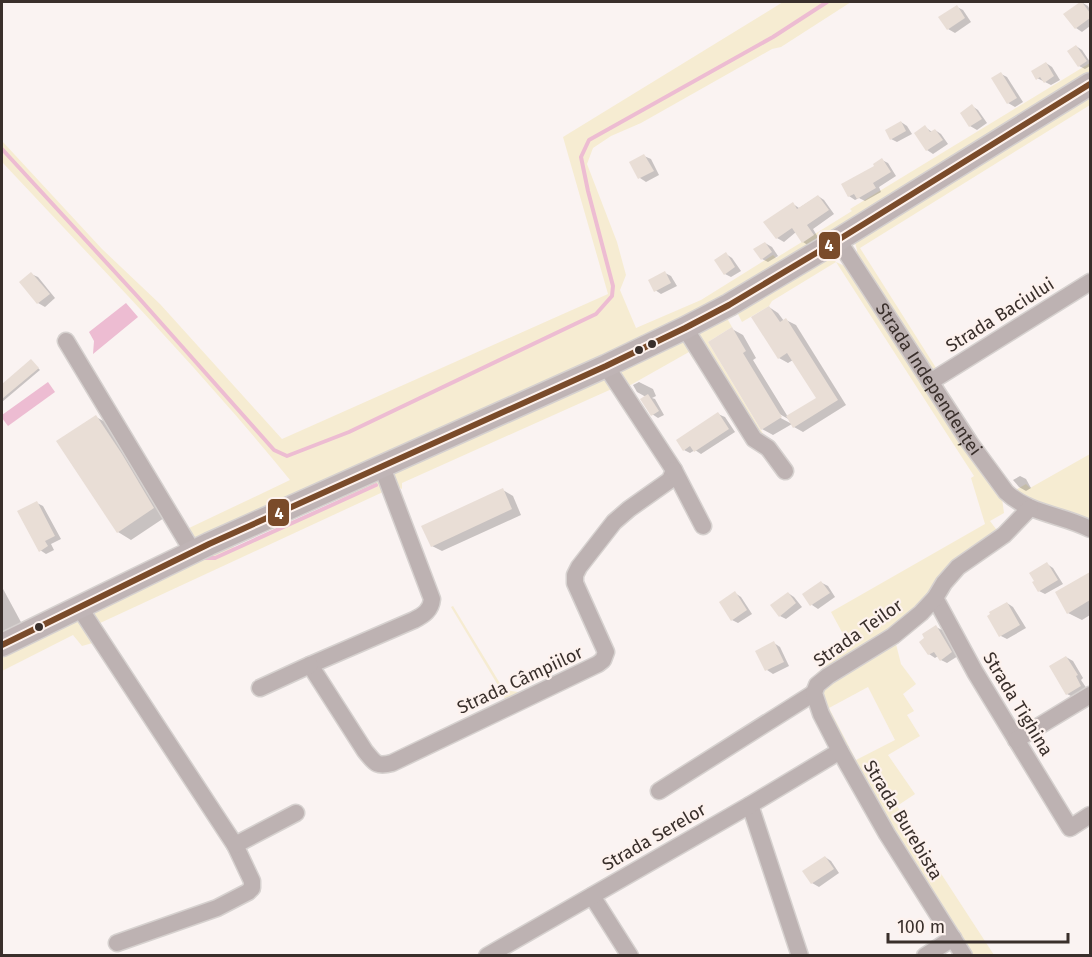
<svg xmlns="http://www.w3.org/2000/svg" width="1092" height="957" font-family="'Fira Sans',sans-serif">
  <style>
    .green { fill: #f6ecd2; fill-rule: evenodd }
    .water { fill: #edbcd2 }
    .shadow { fill: #0003; fill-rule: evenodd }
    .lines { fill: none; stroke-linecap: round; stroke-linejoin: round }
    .stream { stroke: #edbcd2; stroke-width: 4 }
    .building { fill: #e9ded6 }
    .minor-casing { stroke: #d6d1cf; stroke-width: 19 }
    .major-casing { stroke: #d6d1cf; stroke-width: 25 }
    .minor { stroke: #bdb2b2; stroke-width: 16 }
    .major { stroke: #bfb4b5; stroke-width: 22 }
    .bus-1-casing { stroke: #fdf2ee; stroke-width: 10 }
    .bus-1 { stroke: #7a4b2a; stroke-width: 6 }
    .bus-dot { fill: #392f2b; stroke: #fdf2ee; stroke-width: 2 }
    .labels { text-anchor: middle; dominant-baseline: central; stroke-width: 4.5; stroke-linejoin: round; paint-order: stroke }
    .street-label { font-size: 18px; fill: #392f2b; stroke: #fdf2ee }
    .line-badge { stroke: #fdf2ee; stroke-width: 2 }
    .badge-label { font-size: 16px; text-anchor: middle; font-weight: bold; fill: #fff }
  </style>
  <rect width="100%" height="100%" fill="#faf3f2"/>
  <g class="green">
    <path d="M783,2H851L781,47L772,49L641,123L611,136L593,148L587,164L617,242L626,275L620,290L636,328L701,300L773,255L776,258L852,211L850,209L1090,63V79L683,324L195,541L187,529L290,480C200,369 100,267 2,162V141L102,249L160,304L282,439L608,294L563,137Z"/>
    <path d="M1090,95V105L860,248L938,371L930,372L857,260V250L854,239Z"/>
    <path d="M828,253L836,262L847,267L1002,498L1004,513L990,521L999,533L897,625L820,675L816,674L849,645L831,612L985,524L971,478L974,476L836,262L772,301L769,306L742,322L735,308Z"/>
    <path d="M724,313L732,327L708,342L768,442L757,437L690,332Z"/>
    <path d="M683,336L696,357L693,359L689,352L627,387L615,369Z"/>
    <path d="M604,374L614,388L402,483V489L395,485L389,469Z"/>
    <path d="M1090,454V523L1012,492L1026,484L1030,488Z"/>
    <path d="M377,475L383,492L98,624L90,608L230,539L235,550L340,503L336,493Z"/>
    <path d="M453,606L504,690L525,693L506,702L502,692L451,607Z"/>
    <path d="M78,615L96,642L82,646L73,635L2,671V653Z"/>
    <path d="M895,640L901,664L916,684L903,694L914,711L907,715L920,736L888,755L915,794L897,806L994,955H971L851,763L820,692L825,683ZM868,687L895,740L856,760L829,708Z"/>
  </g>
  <g class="water">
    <path d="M126,303L138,317L93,354L94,341L89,332Z"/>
    <path d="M48,382L55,392L8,426L2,418V415Z"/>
  </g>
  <g class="shadow">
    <path d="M1081,2L1088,6L1090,10V26L1082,32L1076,28Z"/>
    <path d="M957,7L963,10L971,22L955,33L948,29Z"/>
    <path d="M1076,46L1082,50L1090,62V66L1085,69L1079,66Z"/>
    <path d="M1046,63L1052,67L1060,80L1051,85L1037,78Z"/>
    <path d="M1001,74L1007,77L1023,102L1015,107L1008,103Z"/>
    <path d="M972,106L978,110L987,123L977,130L970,126Z"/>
    <path d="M901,122L907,126L912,134L897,142L891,139Z"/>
    <path d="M925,127L932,132L935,130L941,134L948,144L933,154L927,150Z"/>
    <path d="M644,156L651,159L659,175L646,182L640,178L631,163Z"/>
    <path d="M882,160L888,163L896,176L879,187L881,192L865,201L859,198L855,200L849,196Z"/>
    <path d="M818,196L824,200L834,214L813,229L819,239L809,246L803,242L796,232L784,242L777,238L766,222L793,204L799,208Z"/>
    <path d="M765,243L772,247L778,256L768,262L762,259Z"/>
    <path d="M726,254L732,258L741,271L731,277L725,274Z"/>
    <path d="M665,273L671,276L677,286L661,294L655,290Z"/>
    <path d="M31,274L38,277L55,298L45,307L38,303L21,282Z"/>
    <path d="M769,307L778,313L784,321L786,320L796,325L846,405L803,432L794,427L792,424L773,435L762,429L732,329L743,335L756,358L753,360L788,417L818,398L793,360L788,363L779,358ZM776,412L790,420V423L775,415Z"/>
    <path d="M31,361L40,370L2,402V386Z"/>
    <path d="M639,382L653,389L656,396L652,398L655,399L664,415L658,418L652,414L646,397L637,392L633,385Z"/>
    <path d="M718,414L725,417L735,432L701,454L695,450L690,453L684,450Z"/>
    <path d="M96,417L109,424L167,516L131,540L118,532Z"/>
    <path d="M1020,476L1026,479L1031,488L1026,491L1019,487L1013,480Z"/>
    <path d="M503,490L513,496L521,515L442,551L432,546Z"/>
    <path d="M37,503L43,506L61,539L51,544L54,550L46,554L40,550Z"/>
    <path d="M1047,564L1053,568L1063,584L1045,594L1039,591Z"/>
    <path d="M1090,573V615L1082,620L1068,613L1057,592Z"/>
    <path d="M822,583L828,586L835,597L818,609L812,605Z"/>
    <path d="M2,587L22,624L2,635Z"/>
    <path d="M735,593L741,597L752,614L738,623L732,620Z"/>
    <path d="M788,593L794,597L802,607L786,619L780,616Z"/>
    <path d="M1007,603L1013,607L1026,628L1007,639L1001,636Z"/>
    <path d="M936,627L942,630L958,656L947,663L941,660L938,656L935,658L929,654Z"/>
    <path d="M774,643L780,647L789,666L773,674L767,670Z"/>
    <path d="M1066,657L1073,661L1083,678L1081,680L1087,689L1073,697L1067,694Z"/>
    <path d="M825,857L831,861L839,873L819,887L812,883Z"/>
  </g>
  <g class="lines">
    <g class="stream">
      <path d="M2,149L138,297L274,450L287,456L349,432L596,314L612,296L613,286L588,191L581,157L589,140L773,37L827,2"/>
      <path d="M205,558H215L376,485"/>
    </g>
  </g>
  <g class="building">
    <path d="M1080,2H1082L1090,13V18L1075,29L1063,14Z"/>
    <path d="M957,5L965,18L947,30L938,17Z"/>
    <path d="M1076,45L1087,61L1078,67L1067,51Z"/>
    <path d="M1046,62L1054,76L1044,83L1040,77L1036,80L1031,71Z"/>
    <path d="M1001,72L1017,98L1007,104L991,78Z"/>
    <path d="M972,104L982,119L969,127L960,113Z"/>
    <path d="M901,121L906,131L890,140L885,130Z"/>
    <path d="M925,125L930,132L935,129L943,140L926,151L914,133Z"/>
    <path d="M644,154L654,171L638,179L629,162Z"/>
    <path d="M882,158L891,172L873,183L876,188L857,199L854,194L848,197L841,184L874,166L873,164Z"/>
    <path d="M818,195L829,210L807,225L814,235L802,243L792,228L776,239L763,222L793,202L797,209Z"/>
    <path d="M765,242L772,252L761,260L753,249Z"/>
    <path d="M726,252L735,267L724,275L714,260Z"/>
    <path d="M665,271L671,283L654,292L648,280Z"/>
    <path d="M31,272L50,294L37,304L19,282Z"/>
    <path d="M769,306L780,322L786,318L838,400L793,428L786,416L816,398L787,353L778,359L751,317Z"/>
    <path d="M732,327L746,351L743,353L782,417L761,430L708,342Z"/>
    <path d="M31,359L39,368L2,399V384Z"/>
    <path d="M648,394L659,411L651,416L640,399Z"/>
    <path d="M718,412L729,429L694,452L690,446L683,451L676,440Z"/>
    <path d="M96,415L122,454L154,508L117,533L56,441Z"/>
    <path d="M503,488L512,509L431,547L421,526Z"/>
    <path d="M37,501L55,536L45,541L48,546L39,552L17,511Z"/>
    <path d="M1047,562L1058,580L1038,592L1032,582L1034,581L1029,573Z"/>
    <path d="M1090,572V600L1067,614L1055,592Z"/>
    <path d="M821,581L830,593L810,606L802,594Z"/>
    <path d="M735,591L747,610L731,621L719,602Z"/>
    <path d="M788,592L796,603L779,617L770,605Z"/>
    <path d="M1007,602L1020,625L999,637L987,616L990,614L989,612Z"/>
    <path d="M936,625L952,652L940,661L934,652L928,655L919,642L924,638L922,634Z"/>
    <path d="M774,641L784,662L765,671L755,651Z"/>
    <path d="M1066,656L1078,675L1076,676L1081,686L1066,695L1049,666Z"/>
    <path d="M825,856L834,869L811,884L802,871Z"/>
  </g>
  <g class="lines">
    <g class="minor-casing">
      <g id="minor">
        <path id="s1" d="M838,240L970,443L1006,492C1029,514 1064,515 1090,529"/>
        <path d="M685,328L754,439L768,448L785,471"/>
        <path d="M66,341L193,552"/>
        <path d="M930,382L1090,282"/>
        <path d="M382,467L432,599C431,610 424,615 414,620L310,665L365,751C375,763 376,767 392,763L598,664L603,660L606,652L575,583V575L579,567L614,522L629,509L670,480L674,470L606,366"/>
        <path d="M674,470L703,526"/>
        <path d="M935,598L975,672L1070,828L1090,815"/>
        <path d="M79,607L235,845L252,881V888L248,892L217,908L117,943"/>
        <path d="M260,688L310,665"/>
        <path d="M1016,740L1090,695"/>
        <path d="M659,791L814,693"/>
        <path d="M750,805L800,956"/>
        <path d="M235,845L296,813"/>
        <path d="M592,896L630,956"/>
        <path d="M487,956L750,805L840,751"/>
        <path d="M925,956L953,938"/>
        <path d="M964,956L887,834L840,751L821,714L814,693L817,685L828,676L893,636L921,613L935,598L944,583L958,567L1004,535L1030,508"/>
      </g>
    </g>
    <g class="major-casing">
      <path id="major" d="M2,645L209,544L606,366L685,328L729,305L838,240L1090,84"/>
    </g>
    <use href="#minor" class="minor"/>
    <use href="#major" class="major"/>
    <g class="bus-1-casing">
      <path id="bus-1" d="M2,645L209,544L606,366L685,328L729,305L838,240L1090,84"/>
    </g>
    <use href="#bus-1" class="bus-1"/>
  </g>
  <g class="bus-dot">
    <circle cx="652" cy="344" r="5"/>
    <circle cx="639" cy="350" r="5"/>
    <circle cx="39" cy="627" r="5"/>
  </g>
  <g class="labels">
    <g class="street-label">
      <text transform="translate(1000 315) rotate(-32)">Strada Baciului</text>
      <text stroke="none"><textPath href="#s1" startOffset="166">Strada Independenței</textPath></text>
      <text transform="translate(858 633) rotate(-35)">Strada Teilor</text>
      <text transform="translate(520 680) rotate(-25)">Strada Câmpiilor</text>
      <text transform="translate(1018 704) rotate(59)">Strada Tighina</text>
      <text transform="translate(903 820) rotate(59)">Strada Burebista</text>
      <text transform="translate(654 837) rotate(-30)">Strada Serelor</text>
    </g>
  </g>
  <g class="line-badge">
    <rect x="818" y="231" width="23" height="29" rx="6" fill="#7a4b2a"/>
    <rect x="267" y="498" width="23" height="29" rx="6" fill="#7a4b2a"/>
  </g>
  <g class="badge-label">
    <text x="829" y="251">4</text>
    <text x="279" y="519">4</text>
  </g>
  <rect width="1092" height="957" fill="none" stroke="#392f2b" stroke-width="6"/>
  <path d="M888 933v9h180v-9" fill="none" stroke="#392f2b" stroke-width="3"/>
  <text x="897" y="933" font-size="18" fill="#392f2b" stroke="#fdf2ee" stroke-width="4.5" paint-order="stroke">100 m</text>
</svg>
